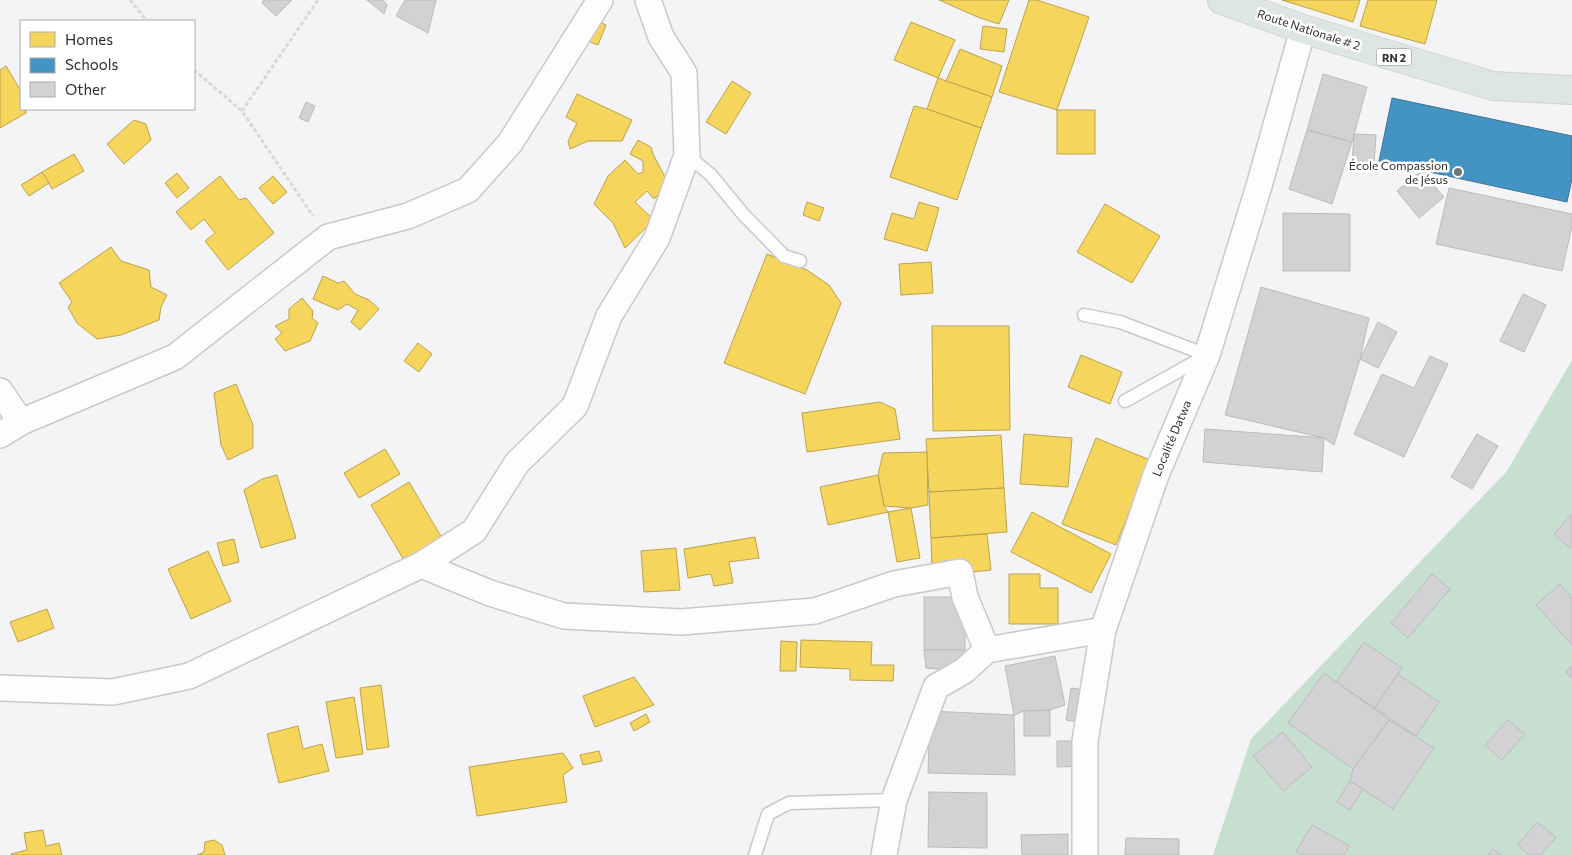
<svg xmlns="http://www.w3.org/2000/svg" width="1572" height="855" font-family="Commissioner,sans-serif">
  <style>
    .forest { fill: #c6dfd1 }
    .homes { fill: #f6d55c; stroke: #baa34f }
    .schools { fill: #4393c3; stroke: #3d7597 }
    .building { fill: #d2d1d3; stroke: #bbbbbd }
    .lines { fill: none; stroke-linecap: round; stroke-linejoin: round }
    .service-casing { stroke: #c9c8ca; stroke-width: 15 }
    .minor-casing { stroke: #c9c8ca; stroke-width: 28 }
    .primary-casing { stroke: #d1d1d2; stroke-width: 30 }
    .path { stroke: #d8d8d9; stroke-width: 3; stroke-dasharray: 4 2.5; stroke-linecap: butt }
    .service { stroke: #fdfdfe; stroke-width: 12 }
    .minor { stroke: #fdfdfe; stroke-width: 25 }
    .primary { stroke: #dce7e2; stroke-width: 28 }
    .poi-dot { fill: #747475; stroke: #fff; stroke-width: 2 }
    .labels { text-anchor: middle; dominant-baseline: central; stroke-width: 5; stroke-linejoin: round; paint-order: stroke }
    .shield { fill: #fff; stroke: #6d6d6e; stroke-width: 1 }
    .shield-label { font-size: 11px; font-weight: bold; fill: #2f2f30 }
    .street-label { font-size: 12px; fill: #2f2f30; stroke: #fff }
    .poi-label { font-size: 12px; fill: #2f2f30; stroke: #fff; text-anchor: end }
  </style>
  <rect width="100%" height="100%" fill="#f4f3f6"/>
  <path class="forest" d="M1572,360V855H1213L1251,739L1507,471Z"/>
  <g class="homes">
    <path d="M939,0H1009L999,24L980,18Z"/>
    <path d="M1029,0H1037L1089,17L1057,110L999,92Z"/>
    <path d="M1282,0H1360L1353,22Z"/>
    <path d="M1368,0H1437L1425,44L1360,26Z"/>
    <path d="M593,19L606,25L598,45L585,40Z"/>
    <path d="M911,22L955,40L938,78L894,60Z"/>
    <path d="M983,26L1007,29L1004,52L980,49Z"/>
    <path d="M960,49L1002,66L992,97L946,81Z"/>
    <path d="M6,66L21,91V109H26V113L0,128V70Z"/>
    <path d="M938,78L992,97L981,128L927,109Z"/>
    <path d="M732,81L751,93L726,134L706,122Z"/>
    <path d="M577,94L632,120L622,141H588L570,149L568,141L577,123L566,117Z"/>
    <path d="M914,106L927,109L981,128L957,200L890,177Z"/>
    <rect x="1057" y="110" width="38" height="44"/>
    <path d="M134,120L146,124L151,140L124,164L107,144Z"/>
    <path d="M638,140L651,147L653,154L666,179L665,188L654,199L647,191L635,202L654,220L625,248L613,223L594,204L608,176L625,160L638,174L643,172V161L630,154Z"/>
    <path d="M74,154L84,171L52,189L42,172Z"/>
    <path d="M42,172L49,183L29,196L21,185Z"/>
    <path d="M177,173L189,188L177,198L165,183Z"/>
    <path d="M220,176L239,200L246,198L274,233L228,270L205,241L215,233L204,219L191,230L176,212Z"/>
    <path d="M273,176L287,192L273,204L259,188Z"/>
    <path d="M807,202L824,208L819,221L803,215Z"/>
    <path d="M919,202L939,208L927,251L884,239L892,213L914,219Z"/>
    <path d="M1105,204L1160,236L1132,283L1077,252Z"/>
    <path d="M111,247L121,261L149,270L151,287L167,295L161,307L159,320L121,335L97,339L77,323L68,307L72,302L59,283Z"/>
    <path d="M767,254L807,270L829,285L841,303L805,394L724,363Z"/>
    <path d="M931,262L933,293L901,295L899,264Z"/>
    <path d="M323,276L338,283L344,281L355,294L369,300L379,309L360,330L351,322L358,310L347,304L338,310L313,299Z"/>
    <path d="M302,298L313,311L312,318L318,323L310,341L285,351L275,339L282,333L275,326L289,319V309Z"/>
    <path d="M932,326H1009L1010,430L933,431Z"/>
    <path d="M418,343L432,354L419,372L404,361Z"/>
    <path d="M1081,355L1122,372L1110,404L1068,387Z"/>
    <path d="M236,384L253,425V448L228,460L221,445L214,393Z"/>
    <path d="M880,402L895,409L900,439L807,452L802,413Z"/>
    <path d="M1024,434L1072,438L1068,487L1020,484Z"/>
    <path d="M1001,435L1004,488L929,492L926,439Z"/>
    <path d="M1096,438L1150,460L1116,545L1062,524Z"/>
    <path d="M385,449L400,474L359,498L344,473Z"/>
    <path d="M927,452L928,505L911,508L884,506L878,475L883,453Z"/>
    <path d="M277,475L296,538L261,548L244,490L262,479Z"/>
    <path d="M878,475L884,506L888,512L828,525L820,487Z"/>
    <path d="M409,482L442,538L404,560L371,505Z"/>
    <path d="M1004,488L1007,532L931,538L929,492Z"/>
    <path d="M911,508L920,558L897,562L888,512Z"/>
    <path d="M1032,512L1111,554L1091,593L1011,552Z"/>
    <path d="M987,534L991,570L932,576L931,538Z"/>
    <path d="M755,537L759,558L729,562L733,583L714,586L711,574L688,578L684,549Z"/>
    <path d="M234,539L239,562L223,566L217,543Z"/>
    <path d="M676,548L680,590L644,592L641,551Z"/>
    <path d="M208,551L231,601L191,619L168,569Z"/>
    <path d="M1009,574H1040V588H1058V624H1009Z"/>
    <path d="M47,609L54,628L18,642L10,622Z"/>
    <path d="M801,640L872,642L871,665H894L893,681L850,680V669L800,667Z"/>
    <path d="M781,641L797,642L796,671H780Z"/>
    <path d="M634,677L654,705L595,727L583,696Z"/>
    <path d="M381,685L389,747L367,750L360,688Z"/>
    <path d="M354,697L363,754L336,758L326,702Z"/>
    <path d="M646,714L650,722L634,731L630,723Z"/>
    <path d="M298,726L303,749L322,744L329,771L279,783L267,734Z"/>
    <path d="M599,751L602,761L583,765L580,755Z"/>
    <path d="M563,753L573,768L563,775L567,802L477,816L469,767Z"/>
    <path d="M43,830L46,846L59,843L62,855H12L11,854L27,850L24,833Z"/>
    <path d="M214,840L222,845L225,855H197L204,852L205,842Z"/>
  </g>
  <path class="schools" d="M1392,98L1572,136V179L1567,202L1379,161Z"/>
  <g class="building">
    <path d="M264,0H292L276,16L262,3Z"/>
    <path d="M367,0H383L387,5L384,14Z"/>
    <path d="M405,0H436L428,33L396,16Z"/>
    <path d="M1323,74L1367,87L1352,142L1307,130Z"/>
    <path d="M306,102L315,106L308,122L299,118Z"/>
    <path d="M1307,130L1352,142L1332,204L1289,189Z"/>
    <path d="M1354,134L1376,135L1374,165L1352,164Z"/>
    <path d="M1421,171L1444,197L1419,218L1397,191Z"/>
    <path d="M1449,188L1572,214V226L1562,271L1436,244Z"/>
    <path d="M1283,213L1350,214V271H1283Z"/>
    <path d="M1261,287L1369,318L1360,359L1334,445L1324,438L1225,415Z"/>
    <path d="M1523,294L1546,305L1524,352L1500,341Z"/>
    <path d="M1378,322L1397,332L1378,368L1360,359Z"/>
    <path d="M1430,356L1448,364L1404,457L1354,434L1382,374L1414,388Z"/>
    <path d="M1205,429L1324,438L1322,472L1203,462Z"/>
    <path d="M1477,434L1498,446L1472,489L1451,477Z"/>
    <path d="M1572,514V545L1570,548L1554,534Z"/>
    <path d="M1432,574L1450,589L1408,638L1391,623Z"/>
    <path d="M1560,584L1572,598V645L1536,605Z"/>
    <rect x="924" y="597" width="41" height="53"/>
    <path d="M1364,642L1402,668L1375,708L1336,682Z"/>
    <path d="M924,650H965L964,671L926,668Z"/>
    <path d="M1055,656L1065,705L1050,710L1024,711L1014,715L1005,666Z"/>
    <path d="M1572,666V678L1566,672Z"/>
    <path d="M1324,673L1389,720L1353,769L1288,723Z"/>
    <path d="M1398,674L1439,702L1416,736L1375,708Z"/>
    <path d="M1071,688L1093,691L1079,722L1066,720Z"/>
    <path d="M1050,710V736H1024V711Z"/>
    <path d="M930,711L1014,715L1015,775L928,773Z"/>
    <path d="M1389,720L1434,748L1393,809L1350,781L1353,769Z"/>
    <path d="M1508,720L1525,734L1502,760L1485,745Z"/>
    <path d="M1283,732L1312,767L1283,791L1253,756Z"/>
    <path d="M1057,741H1085L1086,766L1057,767Z"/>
    <path d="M1350,781L1363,789L1350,810L1337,802Z"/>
    <path d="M929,792L987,793V848L928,847Z"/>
    <path d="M1537,822L1556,837L1541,855H1529L1518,845Z"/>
    <path d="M1312,825L1350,846L1344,855H1301L1296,852Z"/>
    <path d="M1068,834V855H1022L1021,835Z"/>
    <path d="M1126,838L1179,839V855H1125Z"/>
    <path d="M1493,849L1501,855H1488Z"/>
  </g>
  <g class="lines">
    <g class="service-casing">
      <g id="service">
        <path d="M687,155L711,175L743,214L784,256L800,261"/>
        <path d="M1084,315L1120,322L1207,355"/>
        <path d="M1125,401L1202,358"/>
        <path d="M755,855L768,814L789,803L894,800"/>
      </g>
    </g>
    <g class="minor-casing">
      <g id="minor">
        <path d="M0,391L21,422"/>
        <path d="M0,435L21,422L175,357L328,237L408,216L468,190L510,143L600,0"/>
        <path d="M421,565L490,593L564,616L681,622L815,611L894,584L960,572L965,597L987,650"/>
        <path d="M0,688L113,692L189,676L421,565L474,531L517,463L575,406L609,316L657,238L687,155L684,73L661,37L648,0"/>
        <path d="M884,855L894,800L936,687L964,671L987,650L1103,630"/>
        <path d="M1085,855V741L1103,630L1156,475L1207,355L1259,186L1303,29"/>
      </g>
    </g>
    <g class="primary-casing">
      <path id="primary" d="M1222,0L1303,29L1493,86L1572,90"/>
    </g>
    <g class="path">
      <path d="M130,0L147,21"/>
      <path d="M194,70L242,111L313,216"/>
      <path d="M242,111L318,0"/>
    </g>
    <use href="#service" class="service"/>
    <use href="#minor" class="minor"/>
    <use href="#primary" class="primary"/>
  </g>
  <circle class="poi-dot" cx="1458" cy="172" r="5"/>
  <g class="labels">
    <rect class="shield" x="1376.5" y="48.5" width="35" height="17" rx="4"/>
    <g class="shield-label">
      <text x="1394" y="57">RN 2</text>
    </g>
    <g class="street-label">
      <text transform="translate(1309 29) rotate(18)">Route Nationale # 2</text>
      <text transform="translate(1171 438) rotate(-67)">Localité Datwa</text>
    </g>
    <g class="poi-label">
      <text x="1448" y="165">École Compassion<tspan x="1448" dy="14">de Jésus</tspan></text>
    </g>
  </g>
  <rect x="20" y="20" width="175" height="90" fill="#ffffff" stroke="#acacac"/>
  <rect x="30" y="32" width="25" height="15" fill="#f6d55c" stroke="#acacac"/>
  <text x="65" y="45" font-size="15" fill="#2f2f30">Homes</text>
  <rect x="30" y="58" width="25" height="15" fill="#4393c3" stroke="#acacac"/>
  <text x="65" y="70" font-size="15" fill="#2f2f30">Schools</text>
  <rect x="30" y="82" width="25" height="15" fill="#d2d1d3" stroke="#acacac"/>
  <text x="65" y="95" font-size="15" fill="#2f2f30">Other</text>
</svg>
